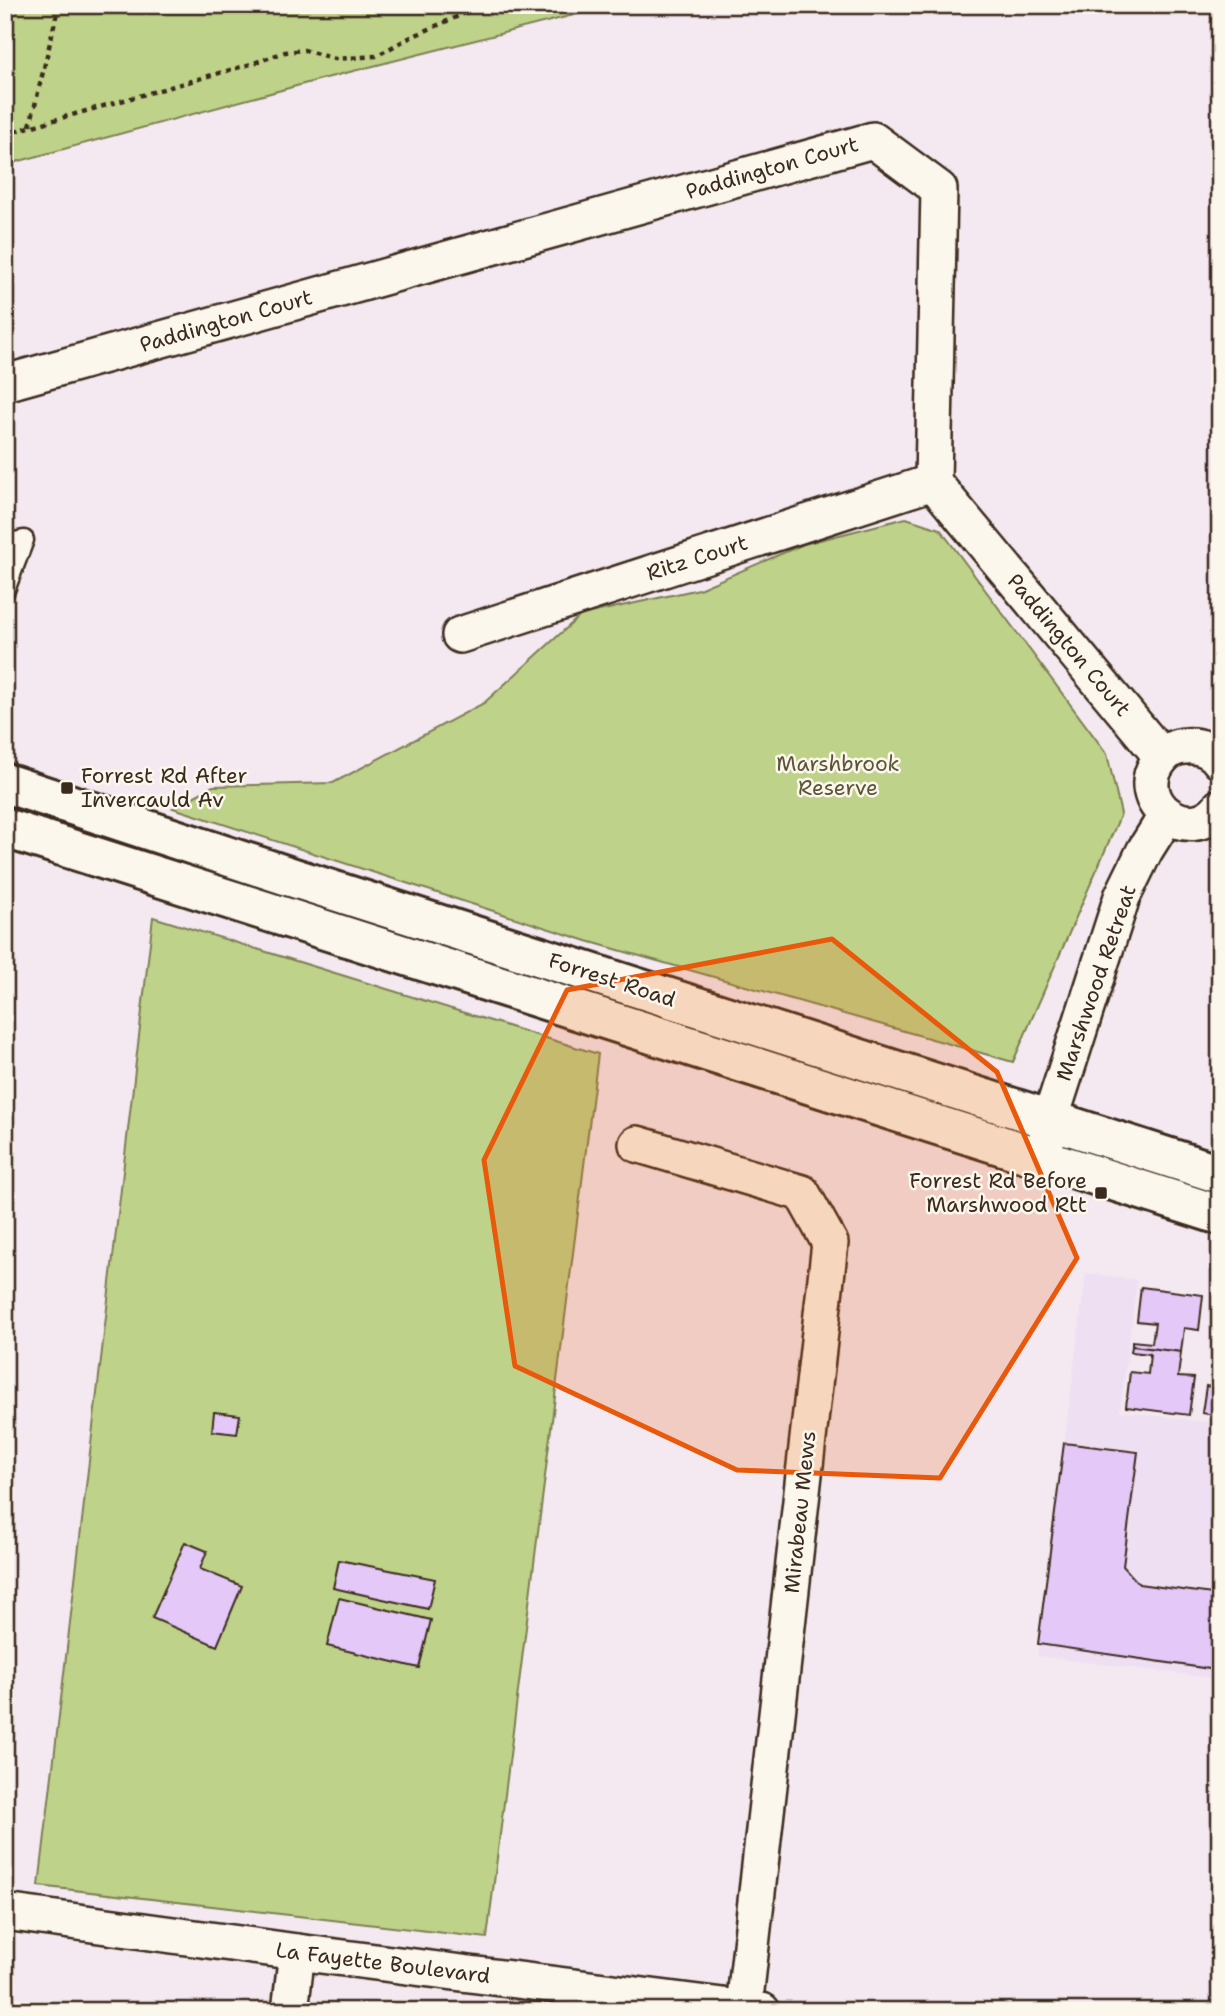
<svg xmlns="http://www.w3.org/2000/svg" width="1225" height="2016" font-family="'Shantell Sans',sans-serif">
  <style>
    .built { fill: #efdff2 }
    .green { fill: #bed389; stroke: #7c7e54; stroke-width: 2 }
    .building { fill: #e3c8f8; stroke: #3b2a1e; stroke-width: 2 }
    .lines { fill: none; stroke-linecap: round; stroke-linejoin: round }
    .lane-casing { stroke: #3b2a1e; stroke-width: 23 }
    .street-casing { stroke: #3b2a1e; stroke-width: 40 }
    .secondary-casing { stroke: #3b2a1e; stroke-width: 44 }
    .path { stroke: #3b2a1e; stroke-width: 4.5; stroke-dasharray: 5 5; stroke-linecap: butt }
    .lane { stroke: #fbf7ec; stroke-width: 18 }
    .street { stroke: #fbf7ec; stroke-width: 35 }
    .secondary { stroke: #fbf7ec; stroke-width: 38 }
    .marked { fill: #e8590c; fill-opacity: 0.2; stroke: #e8590c; stroke-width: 5; stroke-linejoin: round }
    .poi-dot { fill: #3b2a1e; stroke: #fbf7ec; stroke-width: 2.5 }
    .labels { text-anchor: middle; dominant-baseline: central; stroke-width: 5; stroke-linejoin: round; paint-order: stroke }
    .street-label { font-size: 21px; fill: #3b2a1e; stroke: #fbf7ec }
    .park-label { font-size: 21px; fill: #5c5439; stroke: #fbf7ec }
    .poi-label { font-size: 21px; fill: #3b2a1e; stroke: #fbf7ec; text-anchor: start }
  </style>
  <rect width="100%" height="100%" fill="#f4e9f0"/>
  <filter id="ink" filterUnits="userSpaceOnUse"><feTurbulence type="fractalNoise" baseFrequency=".0143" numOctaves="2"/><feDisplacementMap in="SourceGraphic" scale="14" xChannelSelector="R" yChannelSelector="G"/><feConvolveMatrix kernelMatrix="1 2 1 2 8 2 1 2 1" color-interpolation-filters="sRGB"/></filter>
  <g filter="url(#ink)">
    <path class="built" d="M1086,1273L1137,1280L1120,1411L1220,1424V1679L1037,1656Z"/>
    <g class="green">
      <path d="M5,5H613L322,79L5,165Z"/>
      <path d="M906,518L940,529L1107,754L1121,814L1013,1062L587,941L173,808L213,786L333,783L484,703L581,615L699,589L804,544Z"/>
      <path d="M153,917L598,1054L487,1938L39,1886Z"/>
    </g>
    <g class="building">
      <path d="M1141,1287L1203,1295L1199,1330L1184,1328L1181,1352L1132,1346V1341L1152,1343L1155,1323L1137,1321Z"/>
      <path d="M1219,1319H1220V1355H1214Z"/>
      <path d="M1132,1346L1181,1352L1178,1377L1194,1378L1189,1415L1126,1407L1130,1372L1148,1374L1150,1354L1131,1352Z"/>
      <path d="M1206,1386L1220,1388V1416L1202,1413Z"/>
      <path d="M214,1412L240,1415L237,1434L212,1431Z"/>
      <path d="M1064,1443L1138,1452L1123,1566L1139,1584L1220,1595V1650L1217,1670L1038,1644Z"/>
      <path d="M185,1542L207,1551L200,1569L242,1586L217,1646L152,1618Z"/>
      <path d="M339,1560L435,1579L428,1609L333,1588Z"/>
      <path d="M339,1598L431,1620L419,1668L327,1646Z"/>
    </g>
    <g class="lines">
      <g class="lane-casing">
        <path id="lane" d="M5,544L24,540L5,590"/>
      </g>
      <g class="street-casing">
        <g id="street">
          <path d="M5,383L873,140L939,189L933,482L1162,757"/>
          <path d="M460,635L933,482"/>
          <path d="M1220,761C1212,750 1199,745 1186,746C1175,746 1165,752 1159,761C1129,802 1190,847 1220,807"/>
          <path d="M637,1144L802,1193L830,1243L744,2008"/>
          <path d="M1045,1148L1050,1120L1122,897L1145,850L1167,815"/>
          <path d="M5,1912L297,1952L762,2011"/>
          <path d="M290,2011L297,1952"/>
        </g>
      </g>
      <g class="secondary-casing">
        <g id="secondary">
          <path d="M5,783L294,878L1220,1174"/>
          <path d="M5,828L1220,1215"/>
        </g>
      </g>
      <g class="path">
        <path d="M30,126L59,5"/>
        <path d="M5,134L251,64L285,52L304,50L335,59L376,56L407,39L483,5"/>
      </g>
      <use href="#lane" class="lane"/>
      <use href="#street" class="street"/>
      <use href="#secondary" class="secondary"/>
    </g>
  </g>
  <path class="marked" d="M832,939L997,1072L1077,1258L940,1478L737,1470L515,1366L484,1160L567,990Z"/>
  <g class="poi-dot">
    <rect x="60" y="781" width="14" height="14" rx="3.5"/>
    <rect x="1094" y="1186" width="14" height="14" rx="3.5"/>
  </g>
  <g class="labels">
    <g class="street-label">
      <text transform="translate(772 168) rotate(-16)">Paddington Court</text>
      <text transform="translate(226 321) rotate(-16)">Paddington Court</text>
      <text transform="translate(697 558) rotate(-18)">Ritz Court</text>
      <text transform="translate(1069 645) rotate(50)">Paddington Court</text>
      <text transform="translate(612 980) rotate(18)">Forrest Road</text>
      <text transform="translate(1096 983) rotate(-71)">Marshwood Retreat</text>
      <text transform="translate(800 1512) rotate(-84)">Mirabeau Mews</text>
      <text transform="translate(383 1963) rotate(7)">La Fayette Boulevard</text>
    </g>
    <g class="park-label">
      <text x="838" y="764">Marshbrook<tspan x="838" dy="24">Reserve</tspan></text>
    </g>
    <g class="poi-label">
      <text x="81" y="776">Forrest Rd After<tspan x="81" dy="24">Invercauld Av</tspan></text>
      <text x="1087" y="1181" text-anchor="end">Forrest Rd Before<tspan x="1087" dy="24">Marshwood Rtt</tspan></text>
    </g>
  </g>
  <rect width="1225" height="2016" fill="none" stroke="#fbf7ec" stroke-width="28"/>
  <rect x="14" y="14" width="1197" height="1988" fill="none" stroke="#3b2a1e" stroke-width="2.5" filter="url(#ink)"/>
</svg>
